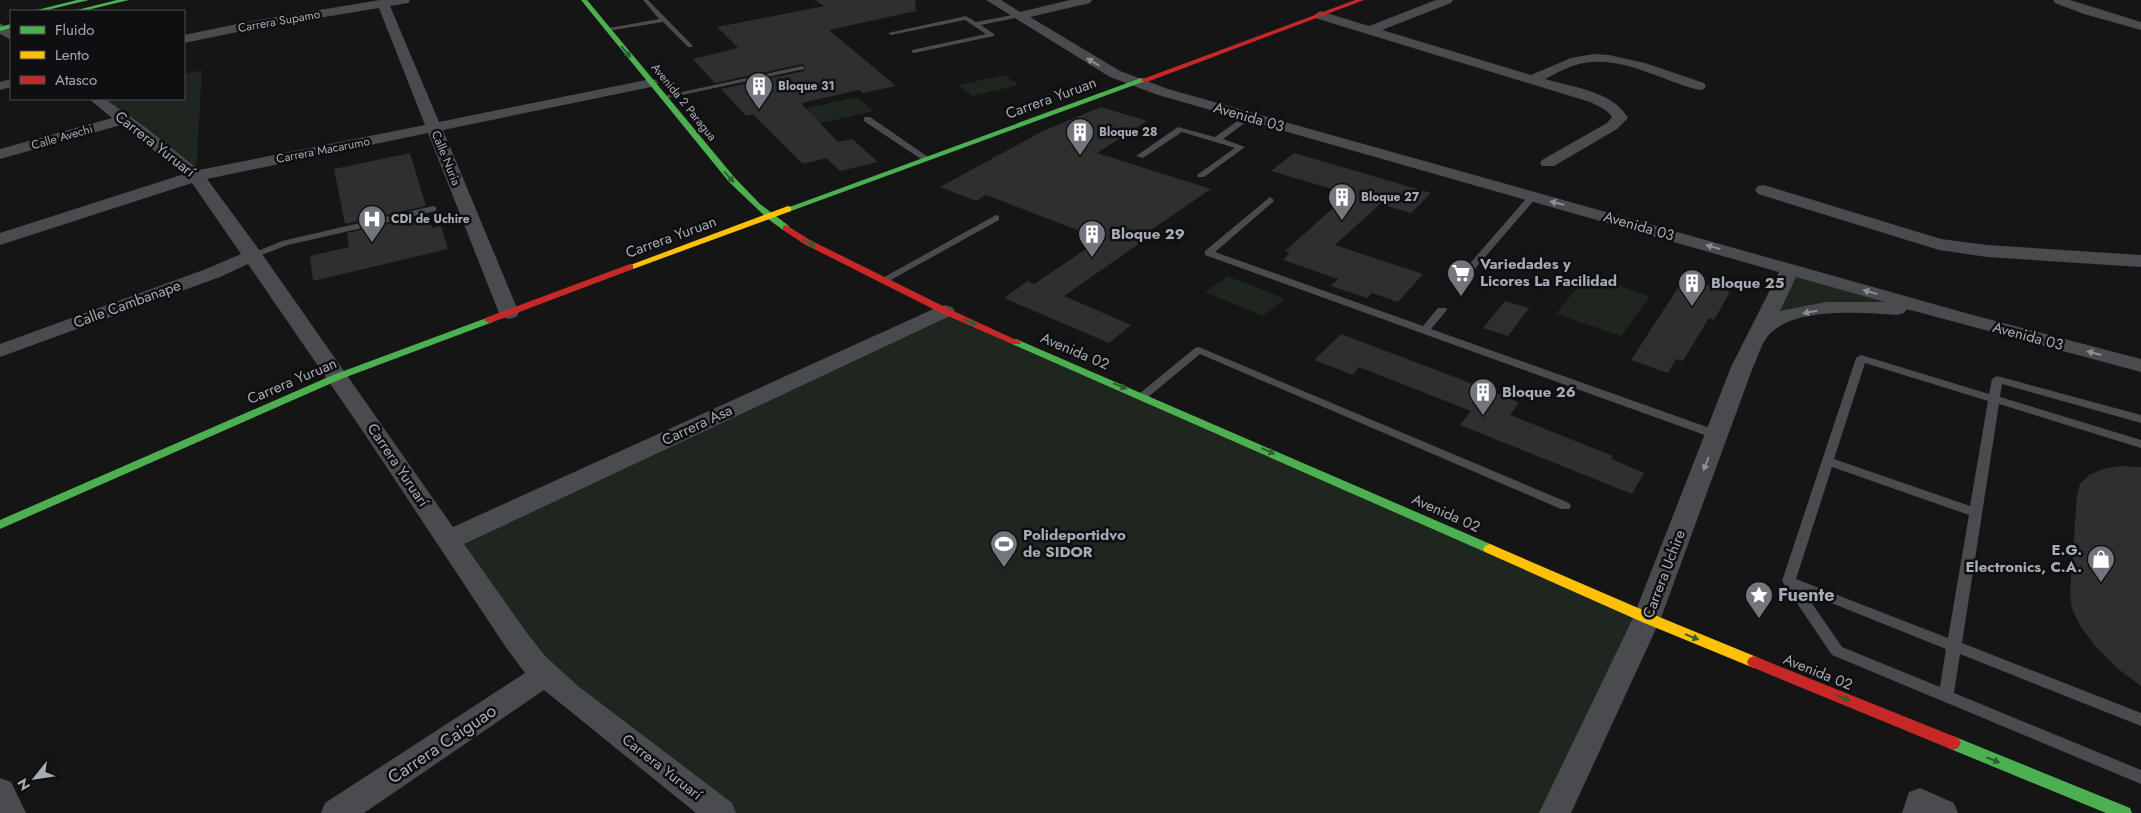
<svg xmlns="http://www.w3.org/2000/svg" width="2141" height="813" font-family="Jost,sans-serif">
  <style>
    .green { fill: #1f251f }
    .building { fill: #2f2f30 }
    .lines { fill: none; stroke-linecap: round; stroke-linejoin: round }
    .lane { fill: #494b4e; fill-rule: evenodd }
    .street { fill: #494b4e; fill-rule: evenodd }
    .fast { fill: #4caf50; fill-rule: evenodd }
    .slow { fill: #ffc107; fill-rule: evenodd }
    .jam { fill: #c62828; fill-rule: evenodd }
    .oneway { fill: #2e5f30 }
    .oneway2 { fill: #8a8f96 }
    .labels { text-anchor: middle; dominant-baseline: central; stroke-width: 5; stroke-linejoin: round; paint-order: stroke }
    .far-street-label { font-size: 12px; fill: #a6acb5; stroke: #0f0f11 }
    .far-poi-label { font-size: 12px; font-weight: bold; fill: #a6acb5; stroke: #0f0f11; text-anchor: start }
    .street-label { font-size: 15px; fill: #a6acb5; stroke: #0f0f11 }
    .poi-label { font-size: 15px; font-weight: bold; fill: #a6acb5; stroke: #0f0f11; text-anchor: start }
    .near-poi-label { font-size: 18px; font-weight: bold; fill: #a6acb5; stroke: #0f0f11; text-anchor: start }
    .near-street-label { font-size: 18px; fill: #a6acb5; stroke: #0f0f11 }
  </style>
  <rect width="100%" height="100%" fill="#151515"/>
  <g class="green">
    <path d="M202,70L196,176L96,99H184V74Z"/>
    <path d="M1004,75L1019,85L972,96L958,85Z"/>
    <path d="M857,97L873,111L814,125L799,110Z"/>
    <path d="M1790,269L1962,318L1898,309L1862,307L1775,321Z"/>
    <path d="M1587,275L1650,296L1621,336L1556,314Z"/>
    <path d="M1227,276L1285,299L1263,316L1205,292Z"/>
    <path d="M945,311L1642,613L1550,813H720L568,694L449,540Z"/>
  </g>
  <g class="building">
    <path d="M815,0H915L916,11L829,30L896,86L863,93L859,90L801,103L838,142L852,139L878,162L840,171L826,158L803,164L753,114L746,116L721,89L804,71L805,65L802,64L715,83L693,59L738,48L717,27L824,6Z"/>
    <path d="M1101,107L1147,121L1097,153L1211,189L1148,232L1153,234L1064,296L1131,325L1109,343L1004,298L1028,281L1034,284L1101,239L986,195L976,201L940,187L1043,131Z"/>
    <path d="M410,153L426,206L345,224L334,169Z"/>
    <path d="M1294,153L1431,193L1411,213L1380,204L1335,245L1423,274L1398,302L1372,293L1367,298L1331,286L1338,279L1283,260L1290,253L1285,251L1349,194L1271,171Z"/>
    <path d="M428,215L432,228L441,226L448,249L313,281L310,256L349,247L347,233Z"/>
    <path d="M1685,277L1730,292L1714,320L1709,318L1683,361L1676,359L1668,373L1631,360Z"/>
    <path d="M1505,301L1529,308L1508,336L1483,328Z"/>
    <path d="M1341,334L1510,398L1519,403L1510,415L1613,456L1611,459L1644,473L1632,494L1460,425L1471,411L1359,367L1353,375L1314,360Z"/>
    <path d="M2121,466L2141,467V686L2117,668L2096,647L2081,627L2072,609L2070,593L2077,495L2080,484L2089,475L2103,469Z"/>
  </g>
  <g class="lines">
    <g class="lane">
      <path d="M643,0H648L692,45V47H688L663,22L607,31L606,30L609,28L659,19Z"/>
      <path d="M1018,14L1021,16L1020,17L981,25L994,34V36L914,53L912,52V50L986,34L965,20L891,35L888,33L966,16L976,22Z"/>
      <path d="M802,66L804,67V69L663,99L659,97Z"/>
      <path d="M1246,115L1253,117L1223,139L1245,147L1204,177H1198L1197,175L1235,148L1182,132L1143,158L1136,156L1178,127L1215,137Z"/>
      <path d="M864,117H870L931,159L924,161L864,121Z"/>
      <path d="M1533,193L1537,196L1536,198L1466,279H1460L1458,277L1460,275L1530,194Z"/>
      <path d="M1270,197L1274,200L1273,202L1215,252L1423,326L1438,308H1446L1447,310L1431,329L1721,432L1723,435L1721,438H1713L1205,255V251Z"/>
      <path d="M433,206L436,207V211L288,245L253,258L248,255L282,241Z"/>
      <path d="M996,215L999,216V220L887,282H881L879,280Z"/>
      <path d="M1199,347L1569,503L1571,506L1569,509H1561L1200,354L1147,398H1139L1137,396L1139,394L1195,348Z"/>
      <path d="M1861,355L1989,394L1992,379L1997,376L2141,415V423L2002,384L2000,397L2141,440V448L1999,404L1962,643L2141,713V726L1960,654L1954,693L2141,770V784L1832,655L1784,584L1782,581L1856,358ZM1865,363L1988,401L1970,506L1834,459ZM1832,467L1969,515L1948,638L1796,579ZM1804,592L1946,649L1940,687L1842,647Z"/>
    </g>
    <g class="street">
      <path d="M380,0H410L408,3L390,6L439,122L651,79L656,80L658,83L656,86L651,87L443,130L519,313L516,317L509,319L502,317L499,313L428,133L207,179L260,251L453,527L938,307L945,305L952,307L955,311L952,315L464,544L527,633L545,656L578,686L732,803L736,813H696L544,690L364,813H321L325,803L525,673L507,649L362,430L248,264L220,277L0,357V344L206,269L241,254L192,183L0,245V233L184,174L121,125L0,159V149L112,118L89,99H105L145,127L199,170L425,125L379,8L252,29L184,43V35L252,21Z"/>
      <path d="M986,0H1001L1020,12L1070,0H1092L1090,3L1030,17L1120,71L1168,89L1969,314L2141,359V372L1907,309L1904,313L1897,315C1861,313 1794,306 1768,336C1761,344 1758,357 1753,367L1661,618L1571,813H1539L1633,618L1731,367L1779,272L1158,95L1110,77ZM1796,277L1885,302H1826L1780,311Z"/>
      <path d="M1436,0H1453L1451,3L1382,30L1531,75L1571,58L1594,54L1609,55L1645,63L1704,83L1706,86L1704,89L1699,90C1662,81 1624,56 1584,63C1571,65 1557,73 1545,79C1572,87 1613,91 1628,118L1617,129L1554,166H1542L1540,163L1542,160L1607,123L1612,117C1607,109 1598,106 1590,102L1315,18L1314,15L1320,11L1369,26Z"/>
      <path d="M2053,0H2070L2141,22V30L2084,14L2055,3Z"/>
      <path d="M0,23L11,30V40L0,34Z"/>
      <path d="M11,79V87L0,90V82Z"/>
      <path d="M1764,185L1941,239L1987,245L2141,255V267L1987,257L1939,250L1758,194L1755,190L1758,186Z"/>
      <path d="M0,778L11,782L26,813H0Z"/>
      <path d="M1920,788L1954,803L1958,813H1902L1909,792Z"/>
    </g>
    <g class="fast">
      <path d="M77,0H89L43,11H33Z"/>
      <path d="M117,0H129L83,11H73Z"/>
      <path d="M581,0H587L735,178L760,204L789,226V230H783L768,219L729,182Z"/>
      <path d="M11,24V28L0,31V27Z"/>
      <path d="M1141,78L1148,80L791,211L788,212L784,209Z"/>
      <path d="M489,317L493,318L494,320L493,322L341,379L0,529V520L333,375Z"/>
      <path d="M1016,339L1495,546L1497,549L1495,552H1485L1012,344L1011,342Z"/>
      <path d="M1953,736L2130,808L2132,813H2106L1948,748L1945,743L1948,738Z"/>
    </g>
    <g class="slow">
      <path d="M788,206L791,207V211L633,269H627L625,267Z"/>
      <path d="M1490,544L1652,614L1759,658L1761,662L1759,666L1754,668L1749,666L1642,622L1485,552L1483,549L1485,546Z"/>
    </g>
    <g class="jam">
      <path d="M1355,0H1364L1147,82L1140,80Z"/>
      <path d="M786,225L810,240L949,309L1021,342L1020,344H1012L941,313L804,244L783,230V226Z"/>
      <path d="M630,264L633,265V269L493,322L489,323L484,320L485,318Z"/>
      <path d="M1754,656L1958,738L1961,743L1958,748L1953,750L1948,748L1749,666L1747,662L1749,658Z"/>
    </g>
  </g>
  <defs><path id="oneway-solid" d="M-6-.8H1V-3.2L6.5 0L1 3.2V.8H-6Z" transform="scale(1.25)"/></defs>
  <g class="oneway">
    <use href="#oneway-solid" transform="translate(626 52) rotate(51)"/>
    <use href="#oneway-solid" transform="translate(729 177) rotate(48)"/>
    <use href="#oneway-solid" transform="translate(809 243) rotate(28)"/>
    <use href="#oneway-solid" transform="translate(970 322) rotate(23)"/>
    <use href="#oneway-solid" transform="translate(1120 386) rotate(23)"/>
    <use href="#oneway-solid" transform="translate(1268 451) rotate(24)"/>
    <use href="#oneway-solid" transform="translate(1692 637) rotate(22)"/>
    <use href="#oneway-solid" transform="translate(1843 698) rotate(22)"/>
    <use href="#oneway-solid" transform="translate(1993 760) rotate(22)"/>
  </g>
  <g class="oneway2">
    <use href="#oneway-solid" transform="translate(1093 62) rotate(-149)"/>
    <use href="#oneway-solid" transform="translate(1557 203) rotate(-165)"/>
    <use href="#oneway-solid" transform="translate(1713 247) rotate(-164)"/>
    <use href="#oneway-solid" transform="translate(1870 292) rotate(-164)"/>
    <use href="#oneway-solid" transform="translate(1810 312) rotate(170)"/>
    <use href="#oneway-solid" transform="translate(2094 353) rotate(-165)"/>
    <use href="#oneway-solid" transform="translate(1706 464) rotate(111)"/>
  </g>
  <defs>
    <g id="building-pin" transform="scale(1.4375)"><path d="M0 17L-7.5 6A9.5 9.5 0 1 1 7.5 6Z" fill="#73777d" stroke="#0f0f11"/><path d="M-4-6H4V6H1V3H-1V6H-4ZM-2.5-4.3h1.7v1.8h-1.7ZM.8-4.3h1.7v1.8H.8ZM-2.5-1h1.7V.8h-1.7ZM.8-1h1.7V.8H.8Z" fill="#fff"/></g>
    <g id="hospital-pin" transform="scale(1.4375)"><path d="M0 17L-7.5 6A9.5 9.5 0 1 1 7.5 6Z" fill="#73777d" stroke="#0f0f11"/><path d="M-5-5h3v3.5h4V-5h3V5h-3V1.5h-4V5h-3Z" fill="#fff"/></g>
    <g id="supermarket-pin" transform="scale(1.4375)"><path d="M0 17L-7.5 6A9.5 9.5 0 1 1 7.5 6Z" fill="#73777d" stroke="#0f0f11"/><path d="M-6-5.5h2.5l.6 2H6L4.5 2H-2.5L-4.4-4H-6ZM-1.5 3.2a1.3 1.3 0 1 0 .1 0ZM3 3.2a1.3 1.3 0 1 0 .1 0Z" fill="#fff"/></g>
    <g id="stadium-pin" transform="scale(1.4375)"><path d="M0 17L-7.5 6A9.5 9.5 0 1 1 7.5 6Z" fill="#73777d" stroke="#0f0f11"/><path d="M0-5a6.5 5 0 1 0 0 10a6.5 5 0 1 0 0-10ZM-3.5-1.8h7v3.6h-7Z" fill="#fff"/></g>
    <g id="shop-pin" transform="scale(1.4375)"><path d="M0 17L-7.5 6A9.5 9.5 0 1 1 7.5 6Z" fill="#73777d" stroke="#0f0f11"/><path d="M-5-2.5h2.3a2.7 3.5 0 0 1 5.4 0H5L5.5 6h-11ZM-1.5-2.5h3a1.5 2.3 0 0 0-3 0Z" fill="#fff"/></g>
    <g id="sight-pin" transform="scale(1.4375)"><path d="M0 17L-7.5 6A9.5 9.5 0 1 1 7.5 6Z" fill="#73777d" stroke="#0f0f11"/><path d="M0-6L1.8-2.2L6-1.7L2.9 1.2L3.7 5.4L0 3.3L-3.7 5.4L-2.9 1.2L-6-1.7L-1.8-2.2Z" fill="#fff"/></g>
  </defs>
  <g fill-rule="evenodd">
    <use href="#building-pin" x="759" y="86"/>
    <use href="#building-pin" x="1080" y="132"/>
    <use href="#building-pin" x="1342" y="197"/>
    <use href="#hospital-pin" x="372" y="219"/>
    <use href="#building-pin" x="1092" y="234"/>
    <use href="#supermarket-pin" x="1461" y="273"/>
    <use href="#building-pin" x="1692" y="283"/>
    <use href="#building-pin" x="1483" y="392"/>
    <use href="#stadium-pin" x="1004" y="544"/>
    <use href="#shop-pin" x="2101" y="559"/>
    <use href="#sight-pin" x="1759" y="595"/>
  </g>
  <g class="labels">
    <g class="far-street-label">
      <text transform="translate(279 21) rotate(-10)">Carrera Supamo</text>
      <text transform="translate(684 102) rotate(51)">Avenida 2 Paragua</text>
      <text transform="translate(62 137) rotate(-16)">Calle Avechi</text>
      <text transform="translate(323 150) rotate(-11)">Carrera Macarumo</text>
      <text transform="translate(446 158) rotate(68)">Calle Nuria</text>
    </g>
    <g class="far-poi-label">
      <text x="778" y="86">Bloque 31</text>
      <text x="1099" y="132">Bloque 28</text>
      <text x="1361" y="197">Bloque 27</text>
      <text x="391" y="219">CDI de Uchire</text>
    </g>
    <g class="street-label">
      <text transform="translate(1051 98) rotate(-20)">Carrera Yuruan</text>
      <text transform="translate(1249 117) rotate(16)">Avenida 03</text>
      <text transform="translate(155 144) rotate(38)">Carrera Yuruarí</text>
      <text transform="translate(1639 226) rotate(16)">Avenida 03</text>
      <text transform="translate(671 237) rotate(-20)">Carrera Yuruan</text>
      <text transform="translate(127 304) rotate(-20)">Calle Cambanape</text>
      <text transform="translate(2028 336) rotate(15)">Avenida 03</text>
      <text transform="translate(1075 351) rotate(23)">Avenida 02</text>
      <text transform="translate(292 381) rotate(-23)">Carrera Yuruan</text>
      <text transform="translate(697 425) rotate(-25)">Carrera Asa</text>
      <text transform="translate(398 465) rotate(56)">Carrera Yuruarí</text>
      <text transform="translate(1446 513) rotate(24)">Avenida 02</text>
      <text transform="translate(1664 574) rotate(-69)">Carrera Uchire</text>
      <text transform="translate(1818 672) rotate(22)">Avenida 02</text>
      <text transform="translate(662 767) rotate(38)">Carrera Yuruarí</text>
    </g>
    <g class="poi-label">
      <text x="1111" y="234">Bloque 29</text>
      <text x="1480" y="264">Variedades y<tspan x="1480" dy="17">Licores La Facilidad</tspan></text>
      <text x="1711" y="283">Bloque 25</text>
      <text x="1502" y="392">Bloque 26</text>
      <text x="1023" y="535">Polideportidvo<tspan x="1023" dy="17">de SIDOR</tspan></text>
      <text x="2082" y="550" text-anchor="end">E.G.<tspan x="2082" dy="17">Electronics, C.A.</tspan></text>
    </g>
    <g class="near-poi-label">
      <text x="1778" y="595">Fuente</text>
    </g>
    <g class="near-street-label">
      <text transform="translate(442 744) rotate(-34)">Carrera Caiguao</text>
    </g>
  </g>
  <rect x="10" y="10" width="175" height="90" fill="#0f0f11" stroke="#4b4e53"/>
  <rect x="20" y="26" width="25" height="8" fill="#4caf50" stroke="#4b4e53"/>
  <text x="55" y="35" font-size="15" fill="#a6acb5">Fluido</text>
  <rect x="20" y="51" width="25" height="8" fill="#ffc107" stroke="#4b4e53"/>
  <text x="55" y="60" font-size="15" fill="#a6acb5">Lento</text>
  <rect x="20" y="76" width="25" height="8" fill="#c62828" stroke="#4b4e53"/>
  <text x="55" y="85" font-size="15" fill="#a6acb5">Atasco</text>
  <g transform="translate(35 778) rotate(240)" stroke="#0f0f11" stroke-width="4" paint-order="stroke">
  <path d="M0-4L9 19L0 12L-9 19Z" fill="#a6acb5"/>
  <text y="-8" font-size="14" font-weight="bold" text-anchor="middle" fill="#a6acb5">N</text>
  </g>
</svg>
